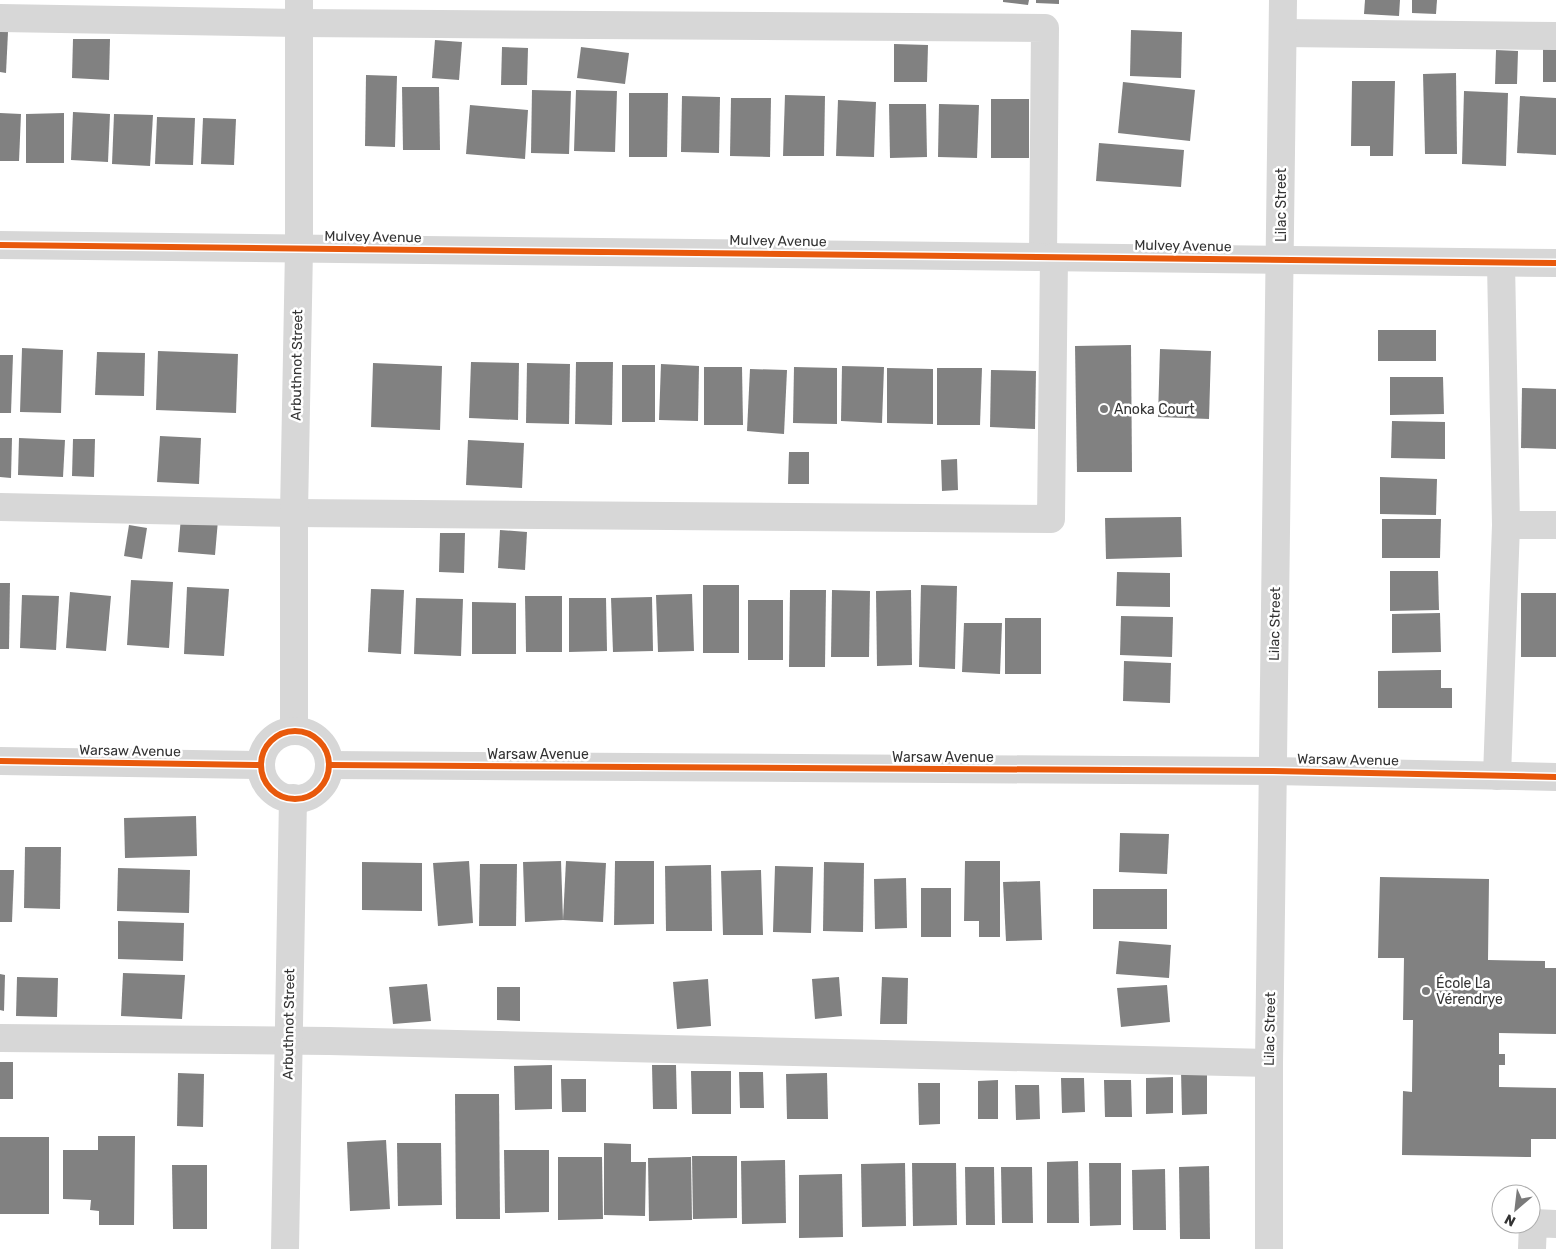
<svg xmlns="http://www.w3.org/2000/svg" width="1556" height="1249" font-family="Rubik,sans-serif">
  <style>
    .building { fill: #818181 }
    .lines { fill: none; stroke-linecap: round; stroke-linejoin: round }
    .minor { stroke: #d7d7d7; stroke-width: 28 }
    .cycleway-casing { stroke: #fff; stroke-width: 9 }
    .cycleway { stroke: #e8590c; stroke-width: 6 }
    .poi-dot { fill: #7a7a7a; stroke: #fff; stroke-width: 2 }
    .labels { text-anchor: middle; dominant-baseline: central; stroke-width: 5; stroke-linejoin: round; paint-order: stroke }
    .street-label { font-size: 14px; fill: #333; stroke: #fff }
    .poi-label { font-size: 14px; fill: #333; stroke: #fff; text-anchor: start }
  </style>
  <rect width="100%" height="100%" fill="#fff"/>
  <g class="building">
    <path d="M1003,0H1029L1028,5L1003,2Z"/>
    <path d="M1036,0H1059V4L1036,3Z"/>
    <path d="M1365,0H1400L1399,16L1364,14Z"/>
    <path d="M1412,0H1437L1436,14L1412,13Z"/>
    <path d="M1131,30L1182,32L1181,78L1130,76Z"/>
    <path d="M0,31L8,32L6,73L0,72Z"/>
    <path d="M73,39H110L109,80L72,78Z"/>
    <path d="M435,40L462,42L459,80L432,78Z"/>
    <path d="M894,44L928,45L927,82H894Z"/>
    <path d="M502,47L528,48L527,85H501Z"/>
    <path d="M581,47L629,53L625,84L577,78Z"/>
    <rect x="1543" y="47" width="13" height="35"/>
    <path d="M1496,50L1518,51L1517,84H1495Z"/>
    <path d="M1456,73L1457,154H1425L1423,74Z"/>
    <path d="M366,75L397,76L395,147L365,146Z"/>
    <path d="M1352,81H1395L1393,156H1370V146H1351Z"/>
    <path d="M1123,82L1195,90L1190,141L1118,133Z"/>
    <path d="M402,87H439L440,150H403Z"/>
    <path d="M532,90L571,91L569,154L531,153Z"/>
    <path d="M576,90L617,91L615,152L574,151Z"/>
    <path d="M1464,91L1508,93L1506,166L1462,164Z"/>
    <path d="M629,93H668L667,157H629Z"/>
    <path d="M785,95L825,96L824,156H783Z"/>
    <path d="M682,96L720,97L719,153L681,152Z"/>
    <path d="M1520,96L1556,98V155L1517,153Z"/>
    <path d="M731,98H771L770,157L730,156Z"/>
    <rect x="991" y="99" width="38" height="59"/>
    <path d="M838,100L876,102L874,157L836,156Z"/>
    <path d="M889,104H926L927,157L890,158Z"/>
    <path d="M939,104L979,105L977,158L938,157Z"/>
    <path d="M470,105L528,110L525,159L466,154Z"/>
    <path d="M73,112L110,114L108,162L71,160Z"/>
    <path d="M0,113L21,114L19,161H0Z"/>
    <path d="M64,113V163H26V114Z"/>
    <path d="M114,114L153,115L150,166L112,164Z"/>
    <path d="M157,117L195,118L193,165L155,164Z"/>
    <path d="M203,118L236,119L234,165L201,164Z"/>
    <path d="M1099,143L1184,150L1181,187L1096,181Z"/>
    <rect x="1378" y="330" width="58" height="31"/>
    <path d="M1131,345L1132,472H1077L1075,346Z"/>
    <path d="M22,348L63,350L61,413L20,412Z"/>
    <path d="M1160,349L1211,351L1209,419L1158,417Z"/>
    <path d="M158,351L238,354L236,413L156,410Z"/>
    <path d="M97,352L145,353L144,396L95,395Z"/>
    <path d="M0,355H13L11,413H0Z"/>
    <path d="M471,362L519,363L518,420L469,418Z"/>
    <path d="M576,362H613L612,425L575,424Z"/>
    <path d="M373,363L442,366L440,430L371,427Z"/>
    <path d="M527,363L570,364L569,424L526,423Z"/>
    <path d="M661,364L699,366L698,421L659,420Z"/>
    <rect x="622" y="365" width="33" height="57"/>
    <path d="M842,366L884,367L882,423L841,421Z"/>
    <path d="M704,367H742L743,425H704Z"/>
    <path d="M794,367L837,368V424L793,423Z"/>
    <path d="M887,368L933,369V424L887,423Z"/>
    <path d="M937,368H982L980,425H937Z"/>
    <path d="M750,369L787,370L784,434L747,431Z"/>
    <path d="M991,370L1036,371L1035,429L990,427Z"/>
    <path d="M1390,377H1443L1444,414L1390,415Z"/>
    <path d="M1522,388L1556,389V449L1521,448Z"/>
    <path d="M1392,421L1445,422V459L1391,458Z"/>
    <path d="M160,436L201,438L199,484L157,482Z"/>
    <path d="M0,438H12L11,478L0,477Z"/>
    <path d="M19,438L65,440L63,477L18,475Z"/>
    <path d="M73,439H95L94,477L72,476Z"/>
    <path d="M468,440L524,443L522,488L466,485Z"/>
    <path d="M789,452H809V484H788Z"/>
    <path d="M957,459L958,490L942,491L941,460Z"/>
    <path d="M1380,477L1437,479L1436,515L1380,514Z"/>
    <path d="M181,517L218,520L215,555L178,552Z"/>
    <path d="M1181,517L1182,557L1106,559L1105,518Z"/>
    <path d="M1382,519H1441L1440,558H1382Z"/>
    <path d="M129,525L147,528L142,559L124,556Z"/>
    <path d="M500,530L527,532L525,570L498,568Z"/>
    <path d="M440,533H465L464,573L439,572Z"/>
    <path d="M1390,571H1438L1439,610L1390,611Z"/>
    <path d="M1117,572L1170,573V607L1116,606Z"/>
    <path d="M131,580L173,582L169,648L127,645Z"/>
    <path d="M0,583H10L9,649H0Z"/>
    <rect x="703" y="585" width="36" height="68"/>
    <path d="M921,585L957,586L955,669L919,667Z"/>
    <path d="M187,587L229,589L224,656L184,654Z"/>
    <path d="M371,589L404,590L401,654L368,652Z"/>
    <path d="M790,590H826L825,667H789Z"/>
    <path d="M832,590L870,591L869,657H831Z"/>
    <path d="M911,590L912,665L877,666L876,591Z"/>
    <path d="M70,592L111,596L106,651L66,648Z"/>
    <rect x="1521" y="593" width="35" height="64"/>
    <path d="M692,594L694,651L658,652L656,595Z"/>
    <path d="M22,595L59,596L56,650L20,648Z"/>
    <path d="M525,596H562V652H526Z"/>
    <path d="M652,597L653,651L613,652L611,598Z"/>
    <path d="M416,598L463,599L461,656L414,654Z"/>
    <path d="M569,598H606L607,651L569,652Z"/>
    <rect x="748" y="600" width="35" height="60"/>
    <path d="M472,602L516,603V654H472Z"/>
    <path d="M1440,613L1441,652L1392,653V614Z"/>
    <path d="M1121,616L1173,617L1172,657L1120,655Z"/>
    <rect x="1005" y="618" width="36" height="56"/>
    <path d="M964,623H1002L1000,674L962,672Z"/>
    <path d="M1124,661L1171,663L1170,703L1123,701Z"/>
    <path d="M1441,670V688H1452V708H1378V671Z"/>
    <path d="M196,816L197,856L125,858L124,818Z"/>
    <path d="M1120,833L1169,834L1167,874L1119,872Z"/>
    <path d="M25,847H61L60,909L24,908Z"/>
    <path d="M469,861L473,923L438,926L433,863Z"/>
    <path d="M561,861L563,920L525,922L523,862Z"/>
    <path d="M566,861L606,863L603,922L563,920Z"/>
    <path d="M615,861H654V924L614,925Z"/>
    <path d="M965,861H1000V937H979V921H964Z"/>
    <path d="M362,862L422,863V911L362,910Z"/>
    <path d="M824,862L864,863L863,932L823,931Z"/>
    <path d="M480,864H517L516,926H479Z"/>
    <path d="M711,865L712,931H666L665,866Z"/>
    <path d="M775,866L813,867L811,933L773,932Z"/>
    <path d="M118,868L190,870L189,913L117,911Z"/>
    <path d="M0,870H14L12,922H0Z"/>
    <path d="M761,870L763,935H723L721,871Z"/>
    <path d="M1380,877L1489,879L1488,960L1545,961V968H1556V1034L1499,1033V1054H1505V1065H1499V1087L1556,1088V1139H1531V1157L1402,1155L1403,1091L1412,1092L1413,1020H1403L1404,958H1378Z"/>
    <path d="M906,878L907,928L875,929L874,879Z"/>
    <path d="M1040,881L1042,940L1006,941L1003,882Z"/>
    <rect x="921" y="888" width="30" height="49"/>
    <rect x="1093" y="889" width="74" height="40"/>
    <path d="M118,921L184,923L183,961L118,959Z"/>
    <path d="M1119,941L1171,945L1169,978L1116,974Z"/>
    <path d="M123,973L185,975L182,1019L121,1016Z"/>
    <path d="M0,974L5,975L4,1011L0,1010Z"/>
    <path d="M17,977L58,978L57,1017L16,1016Z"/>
    <path d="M839,977L842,1016L815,1019L812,979Z"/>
    <path d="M882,977L908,978L907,1024H880Z"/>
    <path d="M708,979L711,1026L677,1029L673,982Z"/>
    <path d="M427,984L431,1021L393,1024L389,987Z"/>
    <path d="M1167,985L1170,1022L1121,1027L1117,988Z"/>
    <path d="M497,987H520V1021L497,1020Z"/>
    <rect x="0" y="1062" width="13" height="37"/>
    <path d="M552,1065V1109L515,1110L514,1066Z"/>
    <path d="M652,1065H676L677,1109H653Z"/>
    <path d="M691,1071H731V1114H692Z"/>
    <path d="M1181,1071H1207V1114L1182,1115Z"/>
    <path d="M739,1072H763L764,1108H740Z"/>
    <path d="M178,1073L204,1074L203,1127L177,1126Z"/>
    <path d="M827,1073L828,1119H787L786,1074Z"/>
    <path d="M1173,1077V1113L1146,1114V1078Z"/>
    <path d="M1061,1078H1084L1085,1112L1062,1113Z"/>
    <path d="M561,1079H586V1112H562Z"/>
    <path d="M998,1080V1119H978V1081Z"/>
    <path d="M1104,1080H1131L1132,1117H1105Z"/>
    <path d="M918,1083H940V1124L919,1125Z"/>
    <path d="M1015,1085H1039L1040,1119L1016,1120Z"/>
    <path d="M455,1094H499L500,1219H456Z"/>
    <path d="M98,1136H135L134,1225H99V1211L90,1210L91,1200L63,1199V1150H98Z"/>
    <rect x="0" y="1137" width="49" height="77"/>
    <path d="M386,1140L390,1209L350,1211L347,1142Z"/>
    <path d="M397,1143H441L442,1205L398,1206Z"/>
    <path d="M604,1143L631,1144V1162H646L645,1216L604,1215Z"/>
    <path d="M504,1150H549V1212L505,1213Z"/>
    <path d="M692,1156H737V1218L693,1219Z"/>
    <path d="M558,1157H602L603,1219L558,1220Z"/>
    <path d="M691,1157L692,1220L649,1221L648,1158Z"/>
    <path d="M785,1160L786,1223L742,1224L741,1161Z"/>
    <path d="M1078,1161L1079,1223H1047V1162Z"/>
    <path d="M905,1163L906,1226L862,1227L861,1164Z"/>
    <path d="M912,1163H956L957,1225L913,1226Z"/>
    <path d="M1089,1163H1121V1225L1090,1226Z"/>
    <path d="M172,1165H207V1229H173Z"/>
    <path d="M1209,1166L1210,1239H1180L1179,1167Z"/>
    <path d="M965,1167H994L995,1225H966Z"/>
    <path d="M1001,1167H1032L1033,1223H1002Z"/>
    <path d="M1165,1169L1166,1230H1133L1132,1170Z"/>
    <path d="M842,1174L843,1237L799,1238V1175Z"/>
  </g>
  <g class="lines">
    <g class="minor">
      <path d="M0,18L298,23L1045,28L1043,257"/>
      <path d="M1283,33L1556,36"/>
      <path d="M0,245L1556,263"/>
      <path d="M1501,263L1506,525"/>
      <path d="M0,507L294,513L1051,519L1054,257"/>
      <path d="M294,731V513L299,249V0"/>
      <circle cx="295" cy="765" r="34"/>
      <path d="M0,761L261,765"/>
      <path d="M329,765L1273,771L1556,777"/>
      <path d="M1497,776L1506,525H1556"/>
      <path d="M0,1038L329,1041L1269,1063"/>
      <path d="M285,1249L293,798"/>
      <path d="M1269,1249V1063L1283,0"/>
      <path d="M1532,1249L1533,1223L1556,1224"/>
    </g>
    <g class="cycleway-casing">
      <g id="cycleway">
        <path d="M0,245L1556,263"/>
        <circle cx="295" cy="765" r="34"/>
        <path d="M0,761L261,765"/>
        <path d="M329,765L1273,771L1556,777"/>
      </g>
    </g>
    <use href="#cycleway" class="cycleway"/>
  </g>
  <g class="poi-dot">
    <circle cx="1104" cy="409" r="5"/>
    <circle cx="1426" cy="991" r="5"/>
  </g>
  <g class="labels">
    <g class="street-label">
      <text transform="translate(1281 205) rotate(-90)">Lilac Street</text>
      <text transform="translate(373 237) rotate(1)">Mulvey Avenue</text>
      <text transform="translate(778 241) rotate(1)">Mulvey Avenue</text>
      <text transform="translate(1183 246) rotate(1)">Mulvey Avenue</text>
      <text transform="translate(297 365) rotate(-89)">Arbuthnot Street</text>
      <text transform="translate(1275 624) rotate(-89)">Lilac Street</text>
      <text transform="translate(130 751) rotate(1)">Warsaw Avenue</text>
      <text x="538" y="754">Warsaw Avenue</text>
      <text x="943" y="757">Warsaw Avenue</text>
      <text transform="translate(1348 760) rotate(1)">Warsaw Avenue</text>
      <text transform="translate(289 1024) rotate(-89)">Arbuthnot Street</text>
      <text transform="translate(1270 1029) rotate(-89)">Lilac Street</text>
    </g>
    <g class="poi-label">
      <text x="1114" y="409">Anoka Court</text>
      <text x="1436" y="983">École La<tspan x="1436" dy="16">Vérendrye</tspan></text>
    </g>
  </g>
  <g transform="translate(1516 1209) rotate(208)"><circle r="24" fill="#ffffff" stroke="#adadad"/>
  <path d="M0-4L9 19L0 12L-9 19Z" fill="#7a7a7a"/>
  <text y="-8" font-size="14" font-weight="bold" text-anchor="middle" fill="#333333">N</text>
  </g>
</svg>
